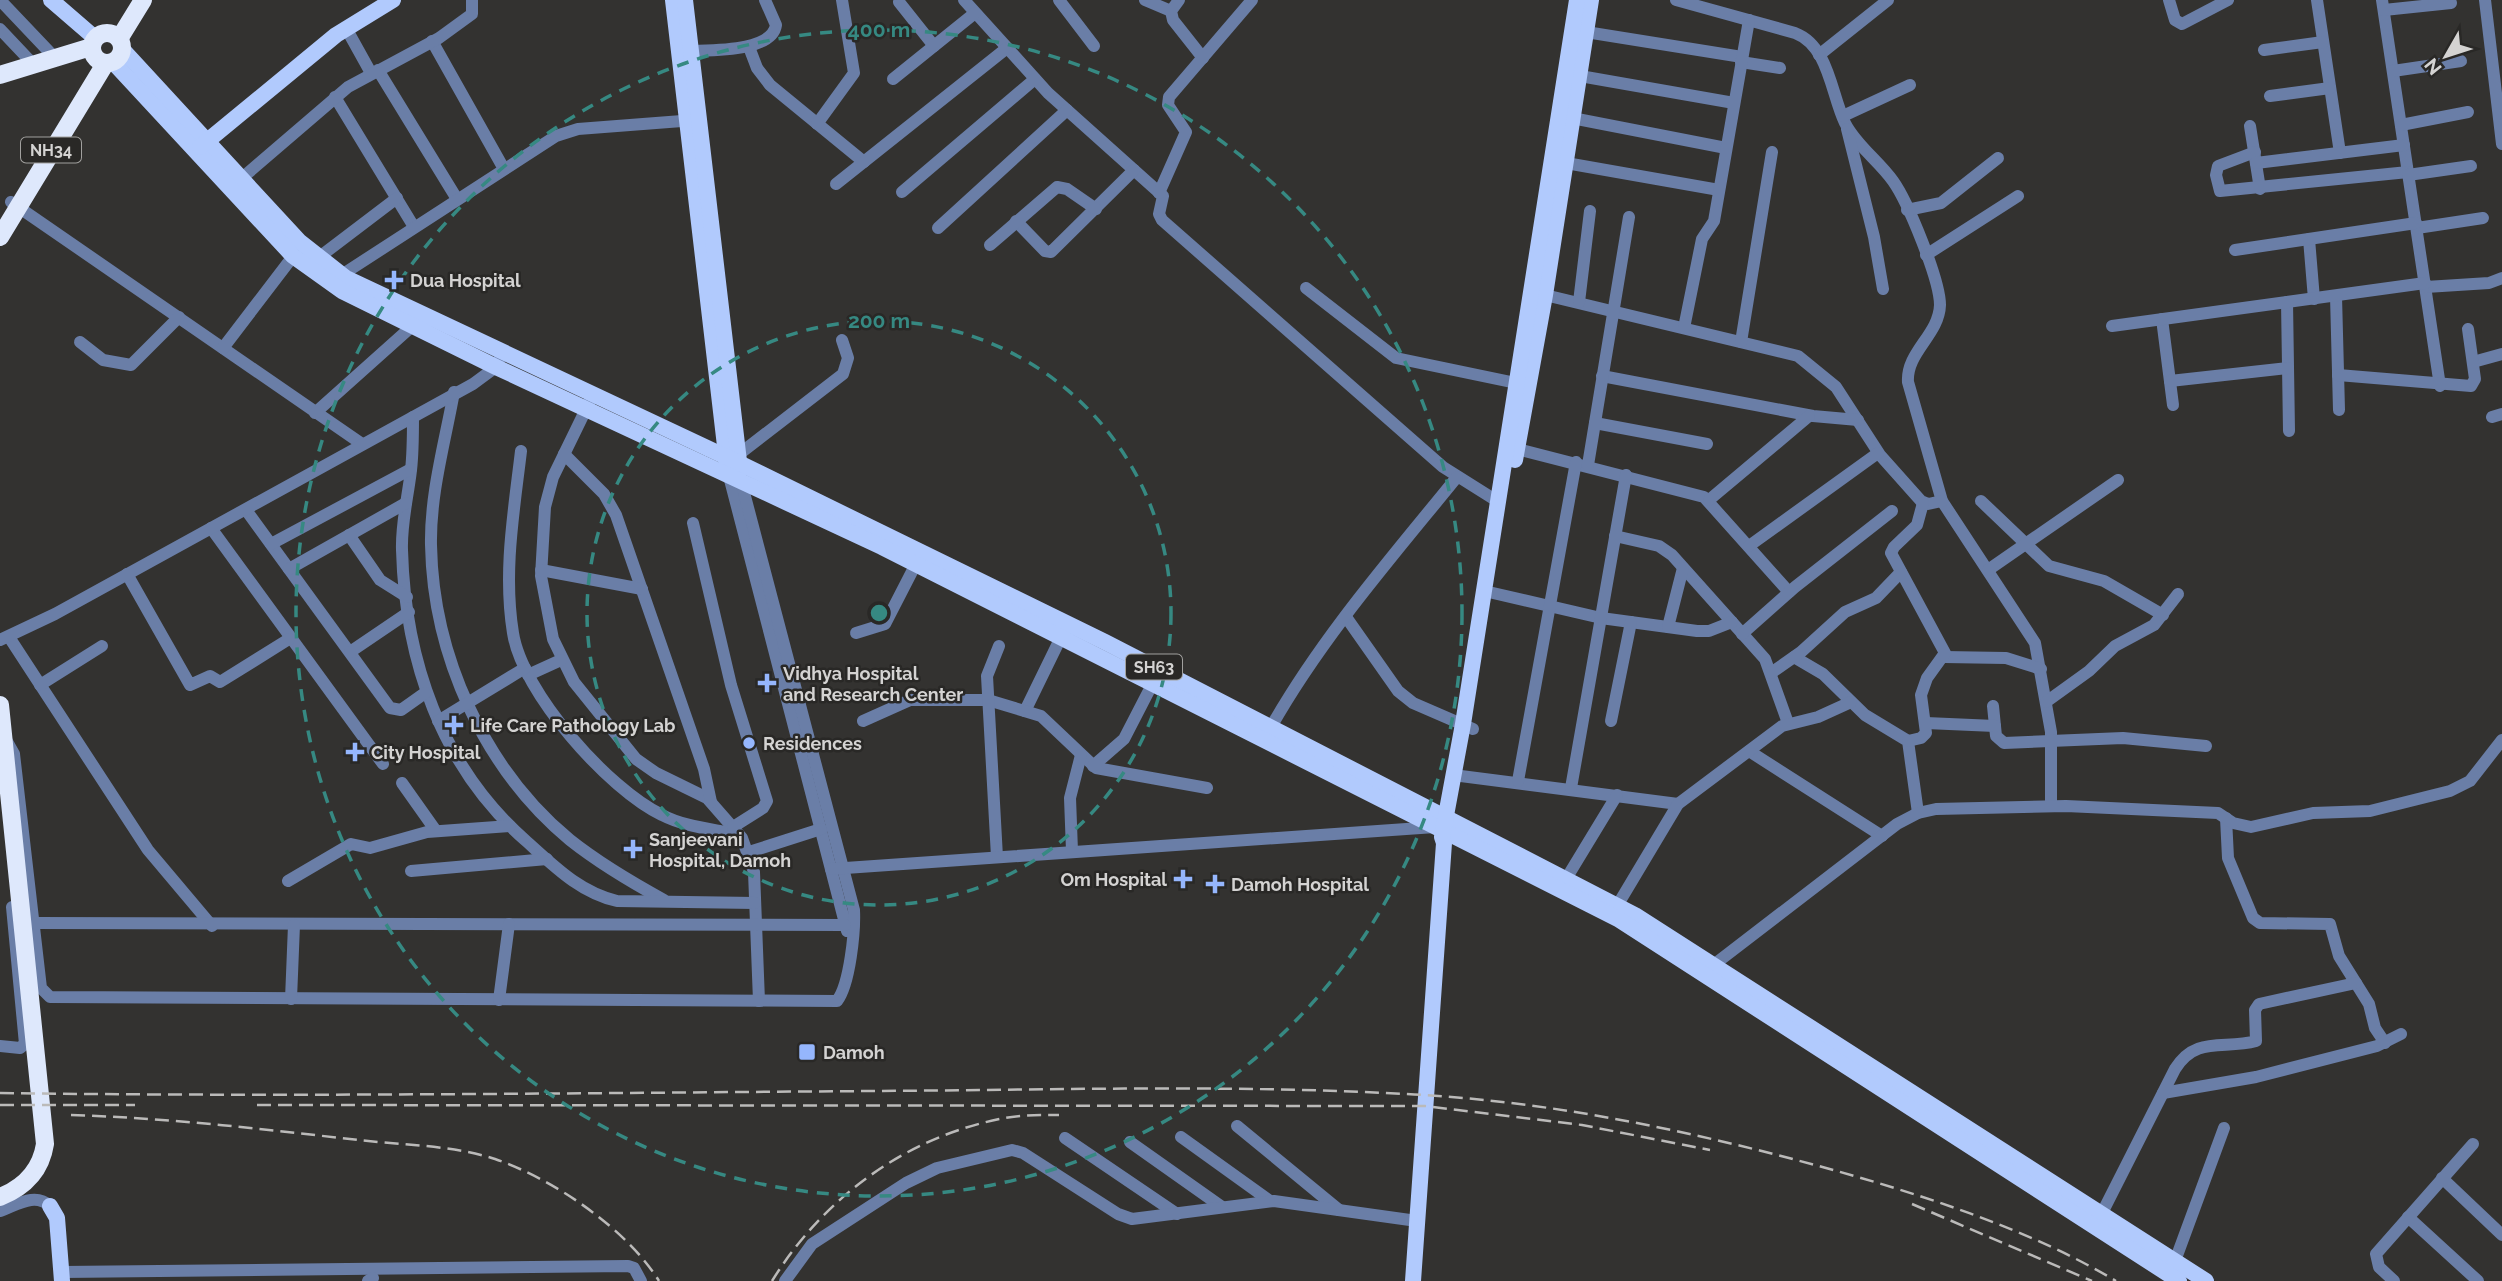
<svg xmlns="http://www.w3.org/2000/svg" width="2502" height="1281" font-family="Raleway,sans-serif">
  <style>
    .lines { fill: none; stroke-linecap: round; stroke-linejoin: round }
    .minor { stroke: #6a7ea7; stroke-width: 12 }
    .major { stroke: #b1cafd; stroke-width: 16 }
    .highway { stroke: #dee8fc; stroke-width: 18 }
    .rail { stroke: #bbbab9; stroke-width: 2.5; stroke-dasharray: 14 7; stroke-linecap: butt }
    .ring { fill: none; stroke: #368982; stroke-width: 3.5; stroke-dasharray: 12 9 }
    .poi-dot { fill: #95b6fd; stroke: #292826; stroke-width: 2.5 }
    .labels { text-anchor: middle; dominant-baseline: central; stroke-width: 5; stroke-linejoin: round; paint-order: stroke }
    .shield { fill: #292826; stroke: #a1a09e; stroke-width: 2 }
    .shield-label { font-size: 16px; font-weight: bold; fill: #d4d3d2 }
    .poi-label { font-size: 18px; font-weight: bold; fill: #d4d3d2; stroke: #292826; text-anchor: start }
    .centre { fill: #368982; stroke: #292826; stroke-width: 3.5 }
    .ring-label { font-size: 21px; text-anchor: middle; font-weight: bold; fill: #368982; stroke: #292826; stroke-width: 5; stroke-linejoin: round; paint-order: stroke }
  </style>
  <rect width="100%" height="100%" fill="#333230"/>
  <g class="lines">
    <g class="minor">
      <path d="M0,0L56,59"/>
      <path d="M964,0L1048,93L1163,196L1159,214L1162,220L1443,467L1497,501"/>
      <path d="M1059,0L1094,46"/>
      <path d="M1145,0L1171,11"/>
      <path d="M1179,0L1171,11L1173,20L1203,58"/>
      <path d="M1676,0L1795,33C1829,46 1831,94 1845,123C1856,145 1879,161 1893,181C1908,202 1940,280 1940,305C1939,335 1906,352 1908,382L1942,501L2035,643L2051,732V806"/>
      <path d="M2169,0L2175,20L2182,24L2228,0"/>
      <path d="M2317,0L2340,153"/>
      <path d="M2382,0L2440,386"/>
      <path d="M2485,0L2502,144"/>
      <path d="M899,2L934,46"/>
      <path d="M2384,10L2451,3"/>
      <path d="M346,28L371,73"/>
      <path d="M0,29L34,65"/>
      <path d="M1586,32L1742,57"/>
      <path d="M432,41L504,169"/>
      <path d="M749,47L757,68L770,85L864,162"/>
      <path d="M2264,50L2323,42"/>
      <path d="M690,51C711,50 772,52 776,25L765,0"/>
      <path d="M1819,55L1888,0"/>
      <path d="M1741,62L1780,68"/>
      <path d="M378,70L457,199"/>
      <path d="M2393,71L2461,61"/>
      <path d="M1580,76L1734,103"/>
      <path d="M893,79L975,13"/>
      <path d="M2270,96L2330,88"/>
      <path d="M335,97L414,227"/>
      <path d="M1843,116L1910,85"/>
      <path d="M1572,118L1726,148"/>
      <path d="M817,124L854,73L842,0"/>
      <path d="M2401,125L2468,112"/>
      <path d="M2250,126L2260,189"/>
      <path d="M1847,129L1874,237L1883,289"/>
      <path d="M2255,152L2218,166L2216,175L2220,191L2408,172"/>
      <path d="M1566,163L1719,190"/>
      <path d="M2256,163L2404,145"/>
      <path d="M2408,175L2471,166"/>
      <path d="M242,178L348,87L439,38L472,14V0"/>
      <path d="M836,184L1007,48"/>
      <path d="M902,192L1035,79"/>
      <path d="M1159,193L1186,132L1168,105L1169,97L1252,0"/>
      <path d="M11,202L362,444"/>
      <path d="M1907,210L1941,203L1998,158"/>
      <path d="M1016,221L1045,251L1051,252L1134,170"/>
      <path d="M938,228L1067,110"/>
      <path d="M2417,228L2483,218"/>
      <path d="M2309,239L2314,299"/>
      <path d="M990,245L1057,187L1067,189L1096,209"/>
      <path d="M2235,250L2416,223"/>
      <path d="M1926,255L2018,196"/>
      <path d="M318,258L397,198"/>
      <path d="M337,278L556,136L578,129L695,120"/>
      <path d="M2426,287L2489,283L2502,278"/>
      <path d="M1306,288L1396,358L1516,383"/>
      <path d="M1545,295L1798,356L1836,387L1880,455L1921,501L1928,504L1942,501"/>
      <path d="M2336,296L2339,410"/>
      <path d="M1579,302L1590,211"/>
      <path d="M2287,302L2289,431"/>
      <path d="M2162,319L2173,405"/>
      <path d="M2112,326L2425,283"/>
      <path d="M1684,328L1702,239L1714,221L1749,20"/>
      <path d="M80,342L103,360L131,365L179,317"/>
      <path d="M1741,342L1772,152"/>
      <path d="M223,348L297,251"/>
      <path d="M2473,362L2502,354"/>
      <path d="M2338,375L2471,386L2475,379L2468,329"/>
      <path d="M1602,376L1813,416L1858,420"/>
      <path d="M2170,381L2288,368"/>
      <path d="M454,392C445,442 430,494 431,545C433,655 484,769 570,840C599,863 631,882 664,900"/>
      <path d="M590,401L553,477L545,507L541,576L553,639L574,682L636,759L656,773L707,798L742,838L754,872L759,1001"/>
      <path d="M315,413L419,320"/>
      <path d="M413,417C413,435 413,453 411,470C408,497 401,523 402,550C405,660 441,766 525,840C554,866 579,892 617,901L755,903"/>
      <path d="M2492,417L2502,414"/>
      <path d="M1595,423L1707,444"/>
      <path d="M1517,449L1704,497L1789,592"/>
      <path d="M521,451C514,511 503,572 513,633C522,692 608,789 662,815C685,827 713,829 739,835"/>
      <path d="M564,454L604,494L616,515L704,769L711,802"/>
      <path d="M738,455L843,374L848,358L842,340"/>
      <path d="M1588,465L1629,217"/>
      <path d="M729,476L847,931"/>
      <path d="M1709,500L1809,416"/>
      <path d="M1981,501L2049,566L2104,581L2163,615"/>
      <path d="M246,510L390,708L401,710L425,693"/>
      <path d="M693,523L731,685L767,801L763,808L733,827"/>
      <path d="M211,528L383,764"/>
      <path d="M349,535L380,580L407,597"/>
      <path d="M1615,536L1659,546L1672,555L1765,659L1788,723"/>
      <path d="M271,544L411,469"/>
      <path d="M1749,546L1878,453"/>
      <path d="M289,569L406,503"/>
      <path d="M541,570L642,589"/>
      <path d="M1988,570L2118,480"/>
      <path d="M127,574L190,685L210,676L220,682L289,639"/>
      <path d="M1493,593L1601,618L1697,631H1709L1732,622"/>
      <path d="M1346,617L1398,691L1413,703L1473,729"/>
      <path d="M1668,627L1683,568"/>
      <path d="M856,633L885,624L920,556"/>
      <path d="M1742,634L1795,587L1892,511"/>
      <path d="M9,637L148,850L212,926"/>
      <path d="M0,640L55,614L473,384L496,367L499,360"/>
      <path d="M350,652L409,612"/>
      <path d="M1794,657L1823,674L1865,715L1908,741L1918,813"/>
      <path d="M1944,657L2006,658L2041,669"/>
      <path d="M1771,673L1801,652L1845,612L1876,598L1901,572"/>
      <path d="M528,675L561,660"/>
      <path d="M40,685L102,646"/>
      <path d="M2046,702L2089,671L2115,646L2154,625L2178,594"/>
      <path d="M1993,706L1996,736L2004,743L2123,738L2206,746"/>
      <path d="M1025,711L1065,629"/>
      <path d="M438,721L525,668"/>
      <path d="M863,721L910,700H988L1041,716L1096,768L1207,788"/>
      <path d="M1611,721L1631,622"/>
      <path d="M1926,723L1995,726"/>
      <path d="M1271,727C1322,637 1392,557 1457,477"/>
      <path d="M5,738L14,754L41,988L50,997L837,1001C850,984 855,931 854,910L741,481"/>
      <path d="M1908,741L1921,738L1926,733L1921,695L1927,678L1945,653L1891,553L1894,547L1917,525L1923,503"/>
      <path d="M1749,751L1882,836"/>
      <path d="M1093,766L1124,739L1156,677"/>
      <path d="M1453,775L1678,804"/>
      <path d="M1518,781L1576,462"/>
      <path d="M402,783L436,831"/>
      <path d="M1571,788L1626,475"/>
      <path d="M2226,818L2228,858L2253,918L2260,923L2330,924L2339,956L2369,1004L2375,1028L2385,1043"/>
      <path d="M1072,851L1070,798L1081,755"/>
      <path d="M749,852L821,829"/>
      <path d="M997,857L987,676L999,646"/>
      <path d="M831,869L1435,827"/>
      <path d="M411,871L547,859"/>
      <path d="M1566,879L1617,795"/>
      <path d="M288,881L351,844L370,848L427,832L510,826"/>
      <path d="M1617,906L1678,804L1782,726L1818,717L1851,702"/>
      <path d="M34,923L845,925"/>
      <path d="M1707,970L1897,824L1918,813L1936,809L2066,806L2218,813L2233,823L2251,827L2313,813L2370,811L2450,791L2470,781L2502,740"/>
      <path d="M291,999L294,925"/>
      <path d="M499,1000L509,924"/>
      <path d="M0,1046L20,1048L25,1044L12,907"/>
      <path d="M2163,1093L2256,1077L2377,1046L2401,1034"/>
      <path d="M1237,1126L1339,1210"/>
      <path d="M1181,1137L1270,1201"/>
      <path d="M1065,1138L1177,1214"/>
      <path d="M1130,1142L1222,1207"/>
      <path d="M2442,1178L2502,1235"/>
      <path d="M0,1211C17,1205 35,1192 50,1206"/>
      <path d="M2408,1217L2478,1281"/>
      <path d="M2098,1221L2175,1069C2196,1035 2224,1050 2256,1041L2255,1010L2259,1004L2356,983"/>
      <path d="M2175,1261L2224,1128"/>
      <path d="M62,1272L628,1266L634,1268L641,1281"/>
      <path d="M368,1281L373,1278"/>
      <path d="M785,1281L812,1244L906,1183L937,1168L1012,1150L1023,1153L1118,1214L1132,1219L1274,1201L1417,1221"/>
      <path d="M2394,1281L2379,1267L2376,1254L2473,1144"/>
    </g>
    <g class="major">
      <path d="M51,0L95,38"/>
      <path d="M673,0L727,463"/>
      <path d="M685,0L740,470"/>
      <path d="M122,49L299,241L346,278L739,463L1105,642L1635,915L2206,1281"/>
      <path d="M113,62L293,256L342,291L496,367L882,547L1618,919L2179,1281"/>
      <path d="M200,147L336,35L393,0"/>
      <path d="M1515,460L1545,295L1591,0"/>
      <path d="M50,1206L57,1218L62,1281"/>
      <path d="M1413,1281L1444,843L1442,837L1463,724L1577,0"/>
    </g>
    <g class="highway">
      <circle cx="107" cy="48" r="15"/>
      <path d="M119,39L143,0"/>
      <path d="M0,75L91,47"/>
      <path d="M0,237L105,64"/>
      <path d="M0,705L45,1144C41,1170 25,1187 0,1197"/>
    </g>
    <g class="rail">
      <path d="M0,1093C291,1097 582,1093 873,1091C1056,1090 1240,1084 1423,1095C1559,1103 1695,1132 1826,1168C1923,1195 2029,1229 2116,1281"/>
      <path d="M0,1105H135"/>
      <path d="M257,1105L1425,1106L1582,1125L1710,1150"/>
      <path d="M71,1115C168,1118 262,1129 358,1140C402,1145 452,1145 495,1159C553,1179 626,1228 659,1281"/>
      <path d="M1912,1204L2092,1281"/>
      <path d="M772,1281C824,1197 907,1136 1005,1118C1022,1115 1041,1115 1059,1115"/>
    </g>
  </g>
  <g class="ring">
    <circle cx="879" cy="613" r="292"/>
    <circle cx="879" cy="613" r="583"/>
  </g>
  <g class="poi-dot">
    <path d="M390.5 269.5h7v7h7v7h-7v7h-7v-7h-7v-7h7z"/>
    <path d="M763.5 672.5h7v7h7v7h-7v7h-7v-7h-7v-7h7z"/>
    <path d="M450.5 714.5h7v7h7v7h-7v7h-7v-7h-7v-7h7z"/>
    <circle cx="749" cy="743" r="7"/>
    <path d="M351.5 741.5h7v7h7v7h-7v7h-7v-7h-7v-7h7z"/>
    <path d="M629.5 838.5h7v7h7v7h-7v7h-7v-7h-7v-7h7z"/>
    <path d="M1179.5 868.5h7v7h7v7h-7v7h-7v-7h-7v-7h7z"/>
    <path d="M1211.5 873.5h7v7h7v7h-7v7h-7v-7h-7v-7h7z"/>
    <rect x="798" y="1043" width="18" height="18" rx="3.5"/>
  </g>
  <g class="labels">
    <g class="shield">
      <rect x="21" y="137.5" width="60" height="25" rx="5"/>
      <rect x="1126" y="654.5" width="56" height="25" rx="5"/>
    </g>
    <g class="shield-label">
      <text x="51" y="150">NH34</text>
      <text x="1154" y="667">SH63</text>
    </g>
    <g class="poi-label">
      <text x="410" y="280">Dua Hospital</text>
      <text x="783" y="673">Vidhya Hospital<tspan x="783" dy="21">and Research Center</tspan></text>
      <text x="470" y="725">Life Care Pathology Lab</text>
      <text x="763" y="743">Residences</text>
      <text x="371" y="752">City Hospital</text>
      <text x="649" y="839">Sanjeevani<tspan x="649" dy="21">Hospital, Damoh</tspan></text>
      <text x="1167" y="879" text-anchor="end">Om Hospital</text>
      <text x="1231" y="884">Damoh Hospital</text>
      <text x="823" y="1052">Damoh</text>
    </g>
  </g>
  <circle cx="879" cy="613" r="10" class="centre"/>
  <g class="ring-label">
    <text x="879" y="37">400 m</text>
    <text x="879" y="328">200 m</text>
  </g>
  <g transform="translate(2446 56) rotate(231)" stroke="#292826" stroke-width="5" paint-order="stroke">
  <path d="M0-5L12 26L0 18L-12 26Z" fill="#d4d3d2"/>
  <text y="-10" font-size="19" font-weight="bold" text-anchor="middle" fill="#d4d3d2">N</text>
  </g>
</svg>
